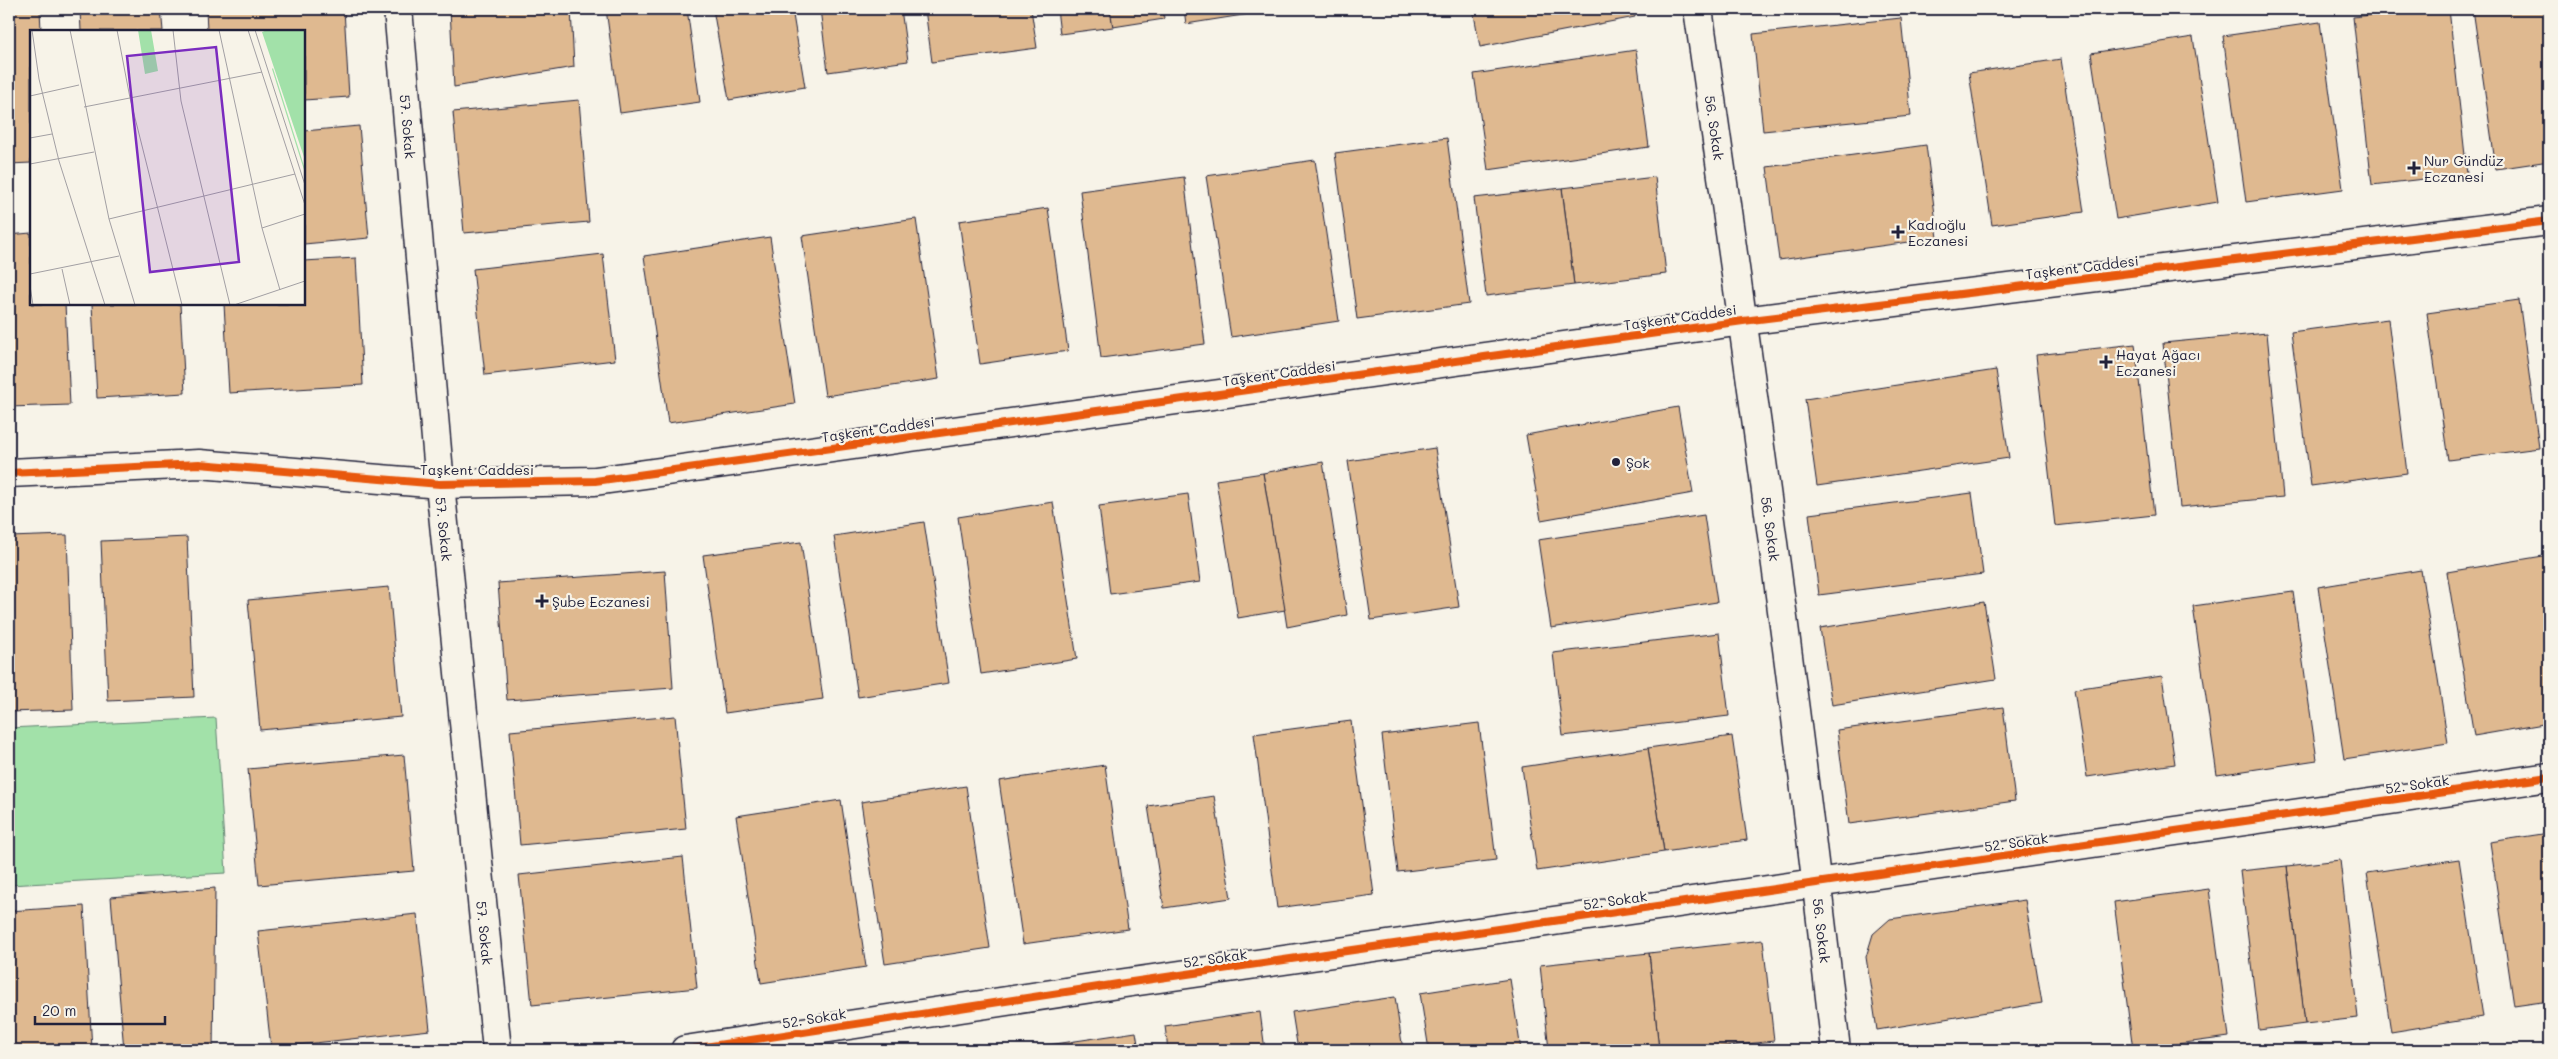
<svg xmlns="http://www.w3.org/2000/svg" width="2558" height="1059" font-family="Mali,sans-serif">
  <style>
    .green { fill: #a2e1a9; stroke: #628272 }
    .building { fill: #dfb990; stroke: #22223b }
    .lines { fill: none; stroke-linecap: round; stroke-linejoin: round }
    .minor-casing { stroke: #22223b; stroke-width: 31 }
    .tertiary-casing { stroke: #22223b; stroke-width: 31 }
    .minor { stroke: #f7f3e8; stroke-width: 28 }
    .tertiary { stroke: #f7f3e8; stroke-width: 28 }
    .cycleway-casing { stroke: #f7f3e8; stroke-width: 11 }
    .cycleway { stroke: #e8590c; stroke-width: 8 }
    .poi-dot { fill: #22223b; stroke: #f7f3e8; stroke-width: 2 }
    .labels { text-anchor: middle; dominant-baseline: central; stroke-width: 4.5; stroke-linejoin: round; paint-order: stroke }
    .street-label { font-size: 14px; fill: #22223b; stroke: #f7f3e8 }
    .poi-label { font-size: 14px; fill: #22223b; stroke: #f7f3e8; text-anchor: start }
    .inset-road { fill: none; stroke: #a29fa3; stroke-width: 1 }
    .view { fill: #7b2cbf; fill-opacity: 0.15; stroke: #7b2cbf; stroke-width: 2.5 }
    .inset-edge { fill: none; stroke: #22223b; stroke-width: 2.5 }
  </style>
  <rect width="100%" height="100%" fill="#f7f3e8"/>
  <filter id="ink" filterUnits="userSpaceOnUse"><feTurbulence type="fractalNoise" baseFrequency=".02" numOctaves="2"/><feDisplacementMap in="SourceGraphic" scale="10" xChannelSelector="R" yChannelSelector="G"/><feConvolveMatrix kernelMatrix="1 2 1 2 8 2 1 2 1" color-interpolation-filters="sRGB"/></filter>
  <g filter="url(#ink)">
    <path class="green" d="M216,718L226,873L9,885V728Z"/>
    <g class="building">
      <path d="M9,9H40L41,31H31V163L9,164Z"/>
      <path d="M80,9H161L163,31H81Z"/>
      <path d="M206,9H344L349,97L304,100V31H207Z"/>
      <path d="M450,9H571L574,67L454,87Z"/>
      <path d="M606,9H687L700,102L620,113Z"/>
      <path d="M713,9H792L805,87L729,100Z"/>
      <path d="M820,9H901L908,61L828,72Z"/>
      <path d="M925,9H1031L1037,48L932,62Z"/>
      <path d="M1057,9H1110L1113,27L1060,34Z"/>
      <path d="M1110,9H1163L1164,19L1113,27Z"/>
      <path d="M1184,9H1281L1186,24Z"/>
      <path d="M1473,9H1634L1635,17L1480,47Z"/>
      <path d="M2422,9H2449L2467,174L2372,185L2353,17Z"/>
      <path d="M2473,9H2549V161L2496,169Z"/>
      <path d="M1901,18L1911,116L1763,131L1753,34Z"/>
      <path d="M2320,22L2343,189L2246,202L2223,36Z"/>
      <path d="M2193,37L2218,202L2116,219L2091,53Z"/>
      <path d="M1636,50L1649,147L1488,170L1474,74Z"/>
      <path d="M2061,59L2084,212L1992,225L1969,73Z"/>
      <path d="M579,100L589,222L464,233L453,112Z"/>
      <path d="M359,126L369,238L304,244V131Z"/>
      <path d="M1447,138L1469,304L1357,319L1335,153Z"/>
      <path d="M1926,145L1938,238L1779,260L1767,167Z"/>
      <path d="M1315,160L1339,321L1231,337L1206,176Z"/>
      <path d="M1184,177L1205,344L1101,358L1080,191Z"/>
      <path d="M1655,177L1666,274L1574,285L1562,188Z"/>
      <path d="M1562,188L1574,285L1486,296L1474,198Z"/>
      <path d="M1048,208L1068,351L980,364L959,221Z"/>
      <path d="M916,219L939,379L825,396L802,236Z"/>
      <path d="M31,233V304H65L70,405L9,407V235Z"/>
      <path d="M770,237L795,404L668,423L644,256Z"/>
      <path d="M603,254L615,360L485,375L473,269Z"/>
      <path d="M356,258L363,385L229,393L224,304H304V261Z"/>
      <path d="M2519,300L2539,448L2448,460L2427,313Z"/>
      <path d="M92,304H180L185,393L97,398Z"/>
      <path d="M2388,319L2407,473L2311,486L2291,332Z"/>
      <path d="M2267,333L2283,497L2180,507L2163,343Z"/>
      <path d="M2135,344L2154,515L2055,526L2036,355Z"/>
      <path d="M1996,370L2009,458L1817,486L1805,399Z"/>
      <path d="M1678,407L1693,493L1541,520L1526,435Z"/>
      <path d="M1435,448L1459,607L1371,620L1348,461Z"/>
      <path d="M1323,462L1347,615L1287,627L1263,473Z"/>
      <path d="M1263,473L1285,610L1238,618L1216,480Z"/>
      <path d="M1972,493L1983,574L1819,595L1809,514Z"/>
      <path d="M1188,494L1200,582L1110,594L1099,506Z"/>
      <path d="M1053,502L1077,659L981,674L958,517Z"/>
      <path d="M1704,515L1717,602L1551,628L1538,540Z"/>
      <path d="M924,522L949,683L858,697L834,536Z"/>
      <path d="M67,535L73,710L9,712V537Z"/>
      <path d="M187,537L194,697L108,701L101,541Z"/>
      <path d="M801,542L823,699L725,713L703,555Z"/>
      <path d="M2549,555V723L2474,736L2447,572Z"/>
      <path d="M2421,570L2448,743L2344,759L2318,587Z"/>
      <path d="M665,571L673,688L507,700L498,583Z"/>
      <path d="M389,587L401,717L260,730L248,600Z"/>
      <path d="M2293,592L2317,760L2217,775L2193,606Z"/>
      <path d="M1984,602L1996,679L1832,705L1820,628Z"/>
      <path d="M1719,633L1729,716L1563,736L1553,653Z"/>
      <path d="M2162,676L2175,764L2087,777L2074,689Z"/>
      <path d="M2003,707L2015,801L1849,824L1837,730Z"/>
      <path d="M675,716L686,829L520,845L510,731Z"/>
      <path d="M1351,721L1374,895L1277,908L1254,734Z"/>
      <path d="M1479,723L1496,860L1398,872L1382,735Z"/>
      <path d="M1732,736L1747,840L1664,852L1648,748Z"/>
      <path d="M1648,748L1664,852L1537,871L1522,767Z"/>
      <path d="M404,755L414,871L259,885L248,769Z"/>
      <path d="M1105,765L1128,929L1023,944L999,781Z"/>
      <path d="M966,786L990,948L885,964L861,802Z"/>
      <path d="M1214,796L1231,898L1164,908L1148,806Z"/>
      <path d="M841,800L866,967L761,983L736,816Z"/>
      <path d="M2549,833V1001L2514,1006L2490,842Z"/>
      <path d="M683,857L697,988L532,1005L519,875Z"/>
      <path d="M2459,859L2483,1017L2391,1032L2367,873Z"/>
      <path d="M2340,860L2358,1018L2305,1024L2287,866Z"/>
      <path d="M2287,866L2305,1024L2259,1030L2240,871Z"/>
      <path d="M215,888L213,1050H124L111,897Z"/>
      <path d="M2209,889L2229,1037L2133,1050L2114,902Z"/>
      <path d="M2025,900L2042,1003L1877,1030L1866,957L1873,934L1890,919Z"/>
      <path d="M84,906L92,1050H9V911Z"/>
      <path d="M417,914L430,1030L271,1048L258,931Z"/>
      <path d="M1763,940L1774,1041L1691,1050H1659L1649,953Z"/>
      <path d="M1649,953L1659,1050H1549L1540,965Z"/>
      <path d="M1510,979L1521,1050H1429L1420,993Z"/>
      <path d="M1395,997L1403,1050H1298L1292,1012Z"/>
      <path d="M1260,1012L1265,1050H1168L1165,1026Z"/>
      <path d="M1136,1032L1139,1050H1036L1035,1047Z"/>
    </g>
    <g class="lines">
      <g class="minor-casing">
        <g id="minor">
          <path id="s1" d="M398,9L440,484L497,1050"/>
          <path id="s2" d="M1698,9C1748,355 1797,702 1836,1050"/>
          <path d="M685,1050L1118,984L2549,777"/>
        </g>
      </g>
      <g class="tertiary-casing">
        <path id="tertiary" d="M9,473L199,464L440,484L595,481L1743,321L2549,221"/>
      </g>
      <use href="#minor" class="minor"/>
      <use href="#tertiary" class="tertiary"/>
      <g class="cycleway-casing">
        <g id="cycleway">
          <path d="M9,473L199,464L440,484L595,481L1743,321L2549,221"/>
          <path d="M685,1050L1118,984L2549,777"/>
        </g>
      </g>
      <use href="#cycleway" class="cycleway"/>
    </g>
  </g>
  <g class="poi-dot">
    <path d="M2411.5 160.5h5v5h5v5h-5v5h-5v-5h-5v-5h5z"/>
    <path d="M1895.5 224.5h5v5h5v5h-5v5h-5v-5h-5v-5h5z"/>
    <path d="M2103.5 354.5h5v5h5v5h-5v5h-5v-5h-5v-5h5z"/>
    <circle cx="1616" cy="462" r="5"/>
    <path d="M539.5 593.5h5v5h5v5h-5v5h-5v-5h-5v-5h5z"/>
  </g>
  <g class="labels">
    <g class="street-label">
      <text stroke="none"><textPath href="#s1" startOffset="118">57. Sokak</textPath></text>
      <text stroke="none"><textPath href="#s2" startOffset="120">56. Sokak</textPath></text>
      <text transform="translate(2082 267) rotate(-7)">Taşkent Caddesi</text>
      <text transform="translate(1680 317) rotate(-8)">Taşkent Caddesi</text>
      <text transform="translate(1279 373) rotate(-8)">Taşkent Caddesi</text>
      <text transform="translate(878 429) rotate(-8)">Taşkent Caddesi</text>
      <text x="477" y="469">Taşkent Caddesi</text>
      <text stroke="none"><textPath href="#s2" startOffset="525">56. Sokak</textPath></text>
      <text stroke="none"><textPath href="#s1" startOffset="522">57. Sokak</textPath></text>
      <text transform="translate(2417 784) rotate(-8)">52. Sokak</text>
      <text transform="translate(2016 842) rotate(-8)">52. Sokak</text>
      <text transform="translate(1615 900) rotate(-8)">52. Sokak</text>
      <text stroke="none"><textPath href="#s2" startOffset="930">56. Sokak</textPath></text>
      <text stroke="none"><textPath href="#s1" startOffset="928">57. Sokak</textPath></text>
      <text transform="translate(1215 958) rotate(-8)">52. Sokak</text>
      <text transform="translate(814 1018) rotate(-9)">52. Sokak</text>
    </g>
    <g class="poi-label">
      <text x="2424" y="160">Nur Gündüz<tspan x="2424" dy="16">Eczanesi</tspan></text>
      <text x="1908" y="224">Kadıoğlu<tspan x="1908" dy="16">Eczanesi</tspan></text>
      <text x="2116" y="354">Hayat Ağacı<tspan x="2116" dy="16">Eczanesi</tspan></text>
      <text x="1626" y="462">Şok</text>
      <text x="552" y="601">Şube Eczanesi</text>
    </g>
  </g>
  <g transform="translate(30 30)">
    <rect width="275" height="275" fill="#f7f3e8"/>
    <path d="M108,0H121L128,41L115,44ZM237,0H275V130L232,2ZM243,38L275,139V143L242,39Z" fill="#a2e1a9"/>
    <path class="inset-road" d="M2,0L9,49L29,131L75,275M40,0L79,189L105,275M87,0L100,68L152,275M143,0L151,71L200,275M189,0L232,198L250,260M218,0L275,175M225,0L275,155M0,66L49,55M54,77L232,42M0,108L22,104M0,134L64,122M79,189L265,144M232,198L275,184M32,239L40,275M0,244L89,226M0,256L3,275M204,275L275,251"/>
    <path class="view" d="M186,17L209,232L120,242L97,26Z"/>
    <rect width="275" height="275" class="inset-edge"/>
  </g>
  <rect width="2558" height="1059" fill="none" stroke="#f7f3e8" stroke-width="30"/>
  <rect x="15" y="15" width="2528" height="1029" fill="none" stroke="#22223b" stroke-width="2" filter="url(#ink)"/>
  <path d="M35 1016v8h130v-8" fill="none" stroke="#22223b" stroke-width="2.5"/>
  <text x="42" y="1016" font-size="15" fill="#22223b" stroke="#f7f3e8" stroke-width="4" paint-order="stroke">20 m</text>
</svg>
